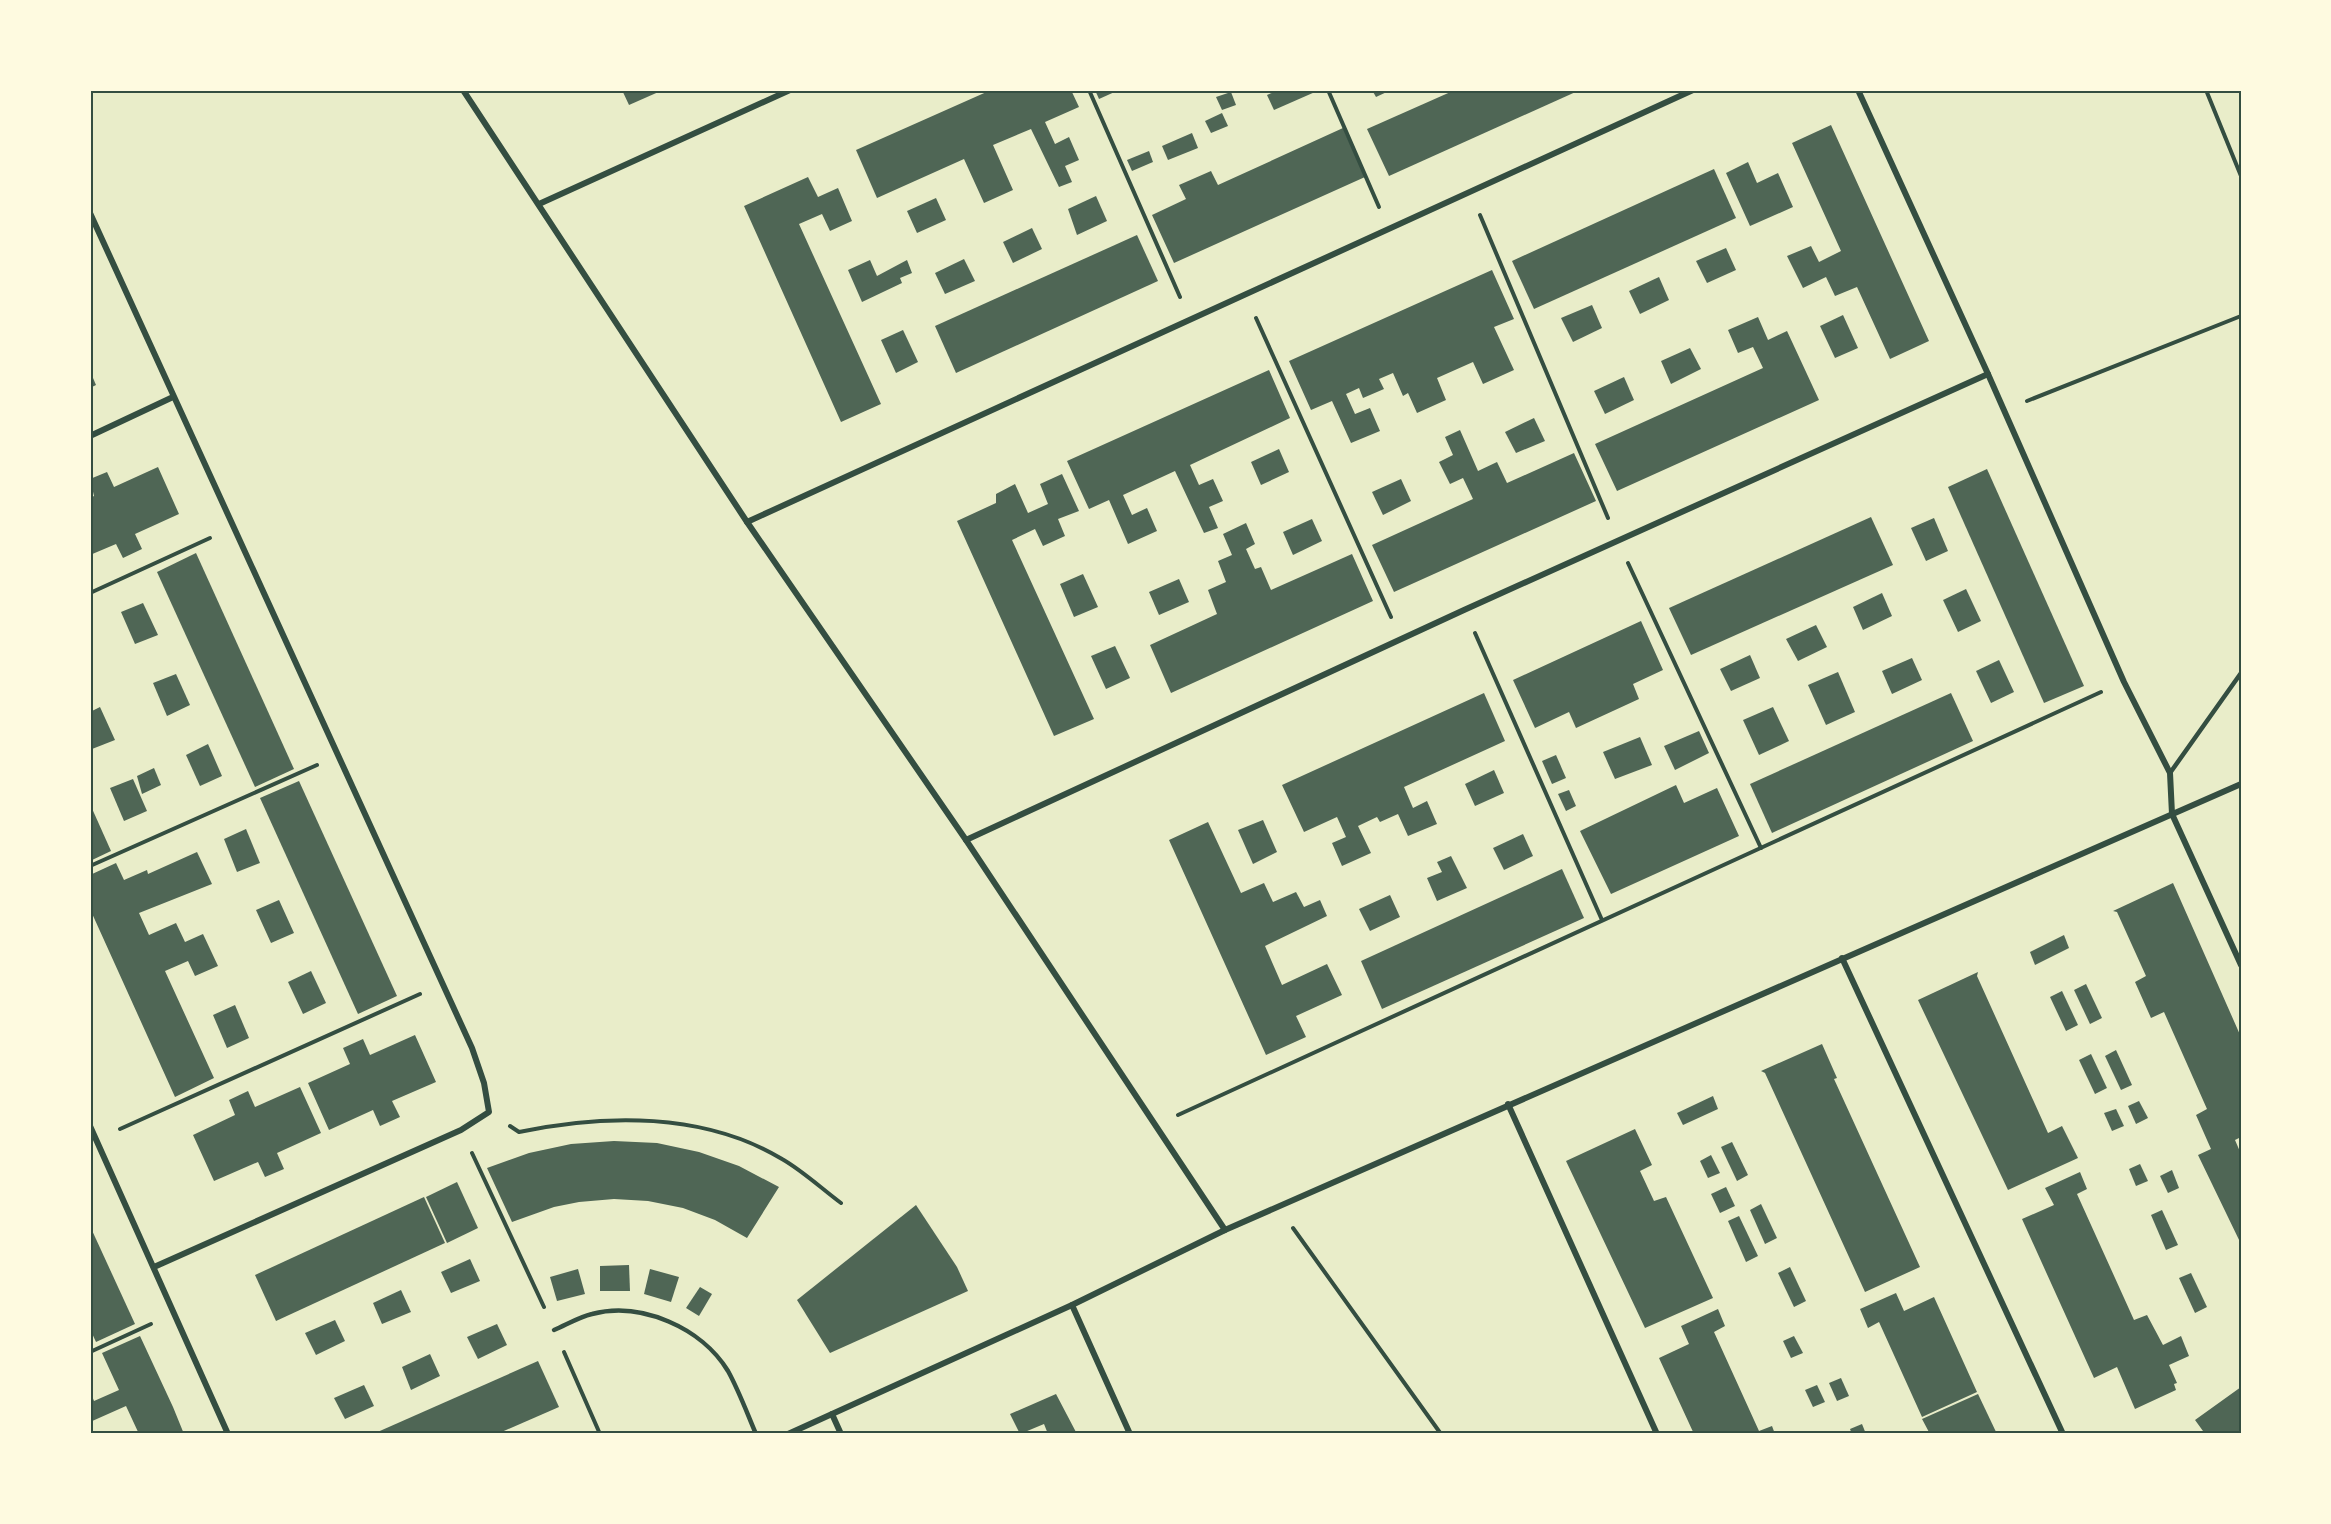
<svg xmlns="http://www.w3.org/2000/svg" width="2331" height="1524" font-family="'Titillium Web',sans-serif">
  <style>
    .building { fill: #4f6655 }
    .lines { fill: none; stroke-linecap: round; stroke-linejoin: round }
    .path { stroke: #344e41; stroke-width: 4 }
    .service { stroke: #344e41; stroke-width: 4.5 }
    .minor { stroke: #344e41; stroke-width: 6 }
    .neatline { fill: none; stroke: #344e41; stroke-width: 2 }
  </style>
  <rect width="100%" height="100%" fill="#e9edc9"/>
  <g class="building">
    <path d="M622,90H663L629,105Z"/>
    <path d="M991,90H1071L1079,107L1045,122L1055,144L1069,137L1079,160L1065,166L1072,182L1059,187L1031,129L993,145L1013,190L984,203L964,159L877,198L856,150Z"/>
    <path d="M1095,90H1119L1099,99Z"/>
    <path d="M1278,90H1314L1315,92L1274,110L1267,95Z"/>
    <path d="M1372,90H1391L1376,97Z"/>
    <path d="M1455,90H1580L1389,176L1367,129Z"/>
    <path d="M1231,92L1236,105L1222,110L1216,97Z"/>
    <path d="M1222,113L1228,126L1211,133L1205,121Z"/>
    <path d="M1831,125L1929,341L1890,359L1857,287L1835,296L1826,277L1803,288L1787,256L1811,246L1819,262L1841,251L1792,143Z"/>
    <path d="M1343,128L1365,177L1174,263L1152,215L1186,199L1179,185L1211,171L1218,185Z"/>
    <path d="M1192,133L1198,148L1168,160L1162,146Z"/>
    <path d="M1149,151L1153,162L1132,171L1127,160Z"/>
    <path d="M1748,162L1757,183L1778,173L1793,207L1750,226L1726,173Z"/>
    <path d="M1714,169L1736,218L1534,309L1512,261Z"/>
    <path d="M808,177L818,197L838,188L852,221L830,231L822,214L799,224L881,404L841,422L744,206Z"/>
    <path d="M1096,196L1107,221L1077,235L1068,209Z"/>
    <path d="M936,198L946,220L917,233L907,211Z"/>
    <path d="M1032,228L1042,249L1013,263L1003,242Z"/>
    <path d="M1137,235L1158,281L956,373L935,326Z"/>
    <path d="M1726,248L1736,270L1707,283L1696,261Z"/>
    <path d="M964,259L975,281L945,294L935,273Z"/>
    <path d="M870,260L877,276L907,260L912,273L900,278L902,283L862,302L848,270Z"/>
    <path d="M1492,270L1514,319L1494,327L1514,370L1483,384L1473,362L1437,378L1446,400L1417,413L1408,393L1403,396L1393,373L1379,379L1384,389L1363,398L1359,388L1346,394L1355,414L1370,408L1380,431L1351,443L1332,401L1311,410L1289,361Z"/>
    <path d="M1659,277L1669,300L1640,314L1629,291Z"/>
    <path d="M1592,305L1602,328L1573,342L1561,318Z"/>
    <path d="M1843,315L1858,348L1835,358L1820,326Z"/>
    <path d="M1758,317L1768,340L1787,331L1819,400L1617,491L1595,444L1763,368L1753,347L1738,353L1728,330Z"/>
    <path d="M903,330L918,362L896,373L881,340Z"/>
    <path d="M1690,348L1701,369L1671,384L1661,361Z"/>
    <path d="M1269,370L1290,418L1190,465L1199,485L1213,479L1223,501L1209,507L1218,528L1204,533L1175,471L1123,495L1132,515L1147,508L1157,531L1128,544L1109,500L1089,509L1067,461Z"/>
    <path d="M90,371L96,385L90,388Z"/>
    <path d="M1624,377L1634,400L1605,414L1594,391Z"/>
    <path d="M1534,418L1545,441L1516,453L1505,432Z"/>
    <path d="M1460,430L1478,471L1497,462L1507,483L1574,453L1596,501L1394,592L1372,545L1473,499L1463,478L1450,484L1439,462L1453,455L1445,437Z"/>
    <path d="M1279,449L1289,472L1261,485L1251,462Z"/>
    <path d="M158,467L179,514L135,534L142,549L123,558L116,544L90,555V498L94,496L90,479L107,472L114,487Z"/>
    <path d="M1987,469L2084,686L2044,703L1948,487Z"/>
    <path d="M1062,474L1079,511L1058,519L1065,536L1043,546L1035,529L1012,540L1094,719L1054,736L957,521L996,503V494L1015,484L1028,513L1048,504L1040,484Z"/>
    <path d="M1401,479L1411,501L1383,515L1372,492Z"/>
    <path d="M1871,517L1893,565L1691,655L1669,608Z"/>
    <path d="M1934,518L1948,551L1926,561L1911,528Z"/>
    <path d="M1312,519L1322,541L1293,555L1283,532Z"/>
    <path d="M1246,523L1255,544L1246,549L1255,569L1261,567L1271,590L1352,554L1373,601L1171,693L1150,645L1217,614L1208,590L1226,582L1218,561L1232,555L1223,534Z"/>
    <path d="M196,553L294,769L255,787L157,572Z"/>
    <path d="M1083,574L1098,607L1074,617L1060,584Z"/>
    <path d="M1179,579L1189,602L1159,615L1149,592Z"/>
    <path d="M1966,589L1981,621L1958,632L1943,600Z"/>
    <path d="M1882,593L1892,616L1863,630L1853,607Z"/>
    <path d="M143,603L158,635L135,644L121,612Z"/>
    <path d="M1641,621L1663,670L1633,684L1639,699L1576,728L1569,712L1535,728L1513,680Z"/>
    <path d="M1816,625L1827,647L1798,661L1786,639Z"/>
    <path d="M1115,646L1130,678L1106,689L1091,656Z"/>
    <path d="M1750,655L1760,678L1731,691L1720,669Z"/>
    <path d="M1912,658L1922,680L1892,694L1882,671Z"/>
    <path d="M1999,660L2014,692L1991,703L1976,671Z"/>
    <path d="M1838,672L1855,712L1826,725L1808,685Z"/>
    <path d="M176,674L190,705L167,716L153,683Z"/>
    <path d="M1484,693L1505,741L1404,787L1413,808L1427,801L1437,824L1408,836L1398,814L1380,822L1377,817L1358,826L1371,853L1342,866L1332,843L1346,837L1337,817L1304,832L1282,785Z"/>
    <path d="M1951,693L1973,741L1772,833L1750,784Z"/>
    <path d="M100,707L115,740L92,749L90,712Z"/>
    <path d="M1773,707L1789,741L1759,755L1743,720Z"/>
    <path d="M1699,731L1709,753L1675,770L1664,746Z"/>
    <path d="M1640,737L1652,765L1615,779L1603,752Z"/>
    <path d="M208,744L222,776L200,786L186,755Z"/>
    <path d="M1556,755L1566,778L1552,784L1542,761Z"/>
    <path d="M154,768L161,785L142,794L137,776Z"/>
    <path d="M1494,770L1504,793L1475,806L1465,784Z"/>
    <path d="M133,779L147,811L124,821L110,788Z"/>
    <path d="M299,781L397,996L358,1014L260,798Z"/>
    <path d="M1676,785L1684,803L1717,788L1739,836L1611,894L1580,831Z"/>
    <path d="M1569,790L1576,806L1566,811L1558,794Z"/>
    <path d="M90,804L111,851L90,861Z"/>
    <path d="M1263,820L1277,852L1253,864L1238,830Z"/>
    <path d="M1208,822L1241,893L1264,883L1273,902L1296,892L1304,907L1320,900L1327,916L1265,946L1282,985L1327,964L1342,995L1296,1016L1306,1037L1266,1055L1169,840Z"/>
    <path d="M246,829L260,863L237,872L224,839Z"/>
    <path d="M1523,834L1533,856L1504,870L1493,848Z"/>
    <path d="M197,852L212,884L139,913L149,935L176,923L185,942L203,934L218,966L195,976L188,961L165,971L214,1078L175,1097L90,909V875L116,863L124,880L147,870L148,874Z"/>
    <path d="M1451,856L1467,888L1437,901L1427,878L1442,872L1437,862Z"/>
    <path d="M1562,869L1584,918L1382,1009L1361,961Z"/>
    <path d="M2173,883L2241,1037V1137L2235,1140L2241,1154V1244L2198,1155L2211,1149L2196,1115L2207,1109L2164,1012L2151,1018L2135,982L2146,976L2117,912L2113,911Z"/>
    <path d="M1390,895L1400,917L1370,931L1359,909Z"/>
    <path d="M279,900L294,933L271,943L256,910Z"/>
    <path d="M2064,935L2069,948L2035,965L2030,952Z"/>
    <path d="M311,971L326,1003L303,1014L288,982Z"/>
    <path d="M1978,972L1977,976L2048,1133L2062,1126L2078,1158L2008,1190L1918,1000Z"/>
    <path d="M2086,984L2102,1018L2090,1024L2074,990Z"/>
    <path d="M2062,991L2078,1025L2066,1031L2050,997Z"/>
    <path d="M235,1005L249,1038L227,1048L213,1015Z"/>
    <path d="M415,1035L436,1082L392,1101L400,1117L380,1126L373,1110L329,1130L308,1083L350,1064L343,1048L363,1039L370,1055Z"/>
    <path d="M1822,1044L1837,1078L1834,1079L1920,1267L1865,1292L1765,1073L1761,1071Z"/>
    <path d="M2116,1050L2132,1085L2121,1090L2105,1056Z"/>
    <path d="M2091,1054L2107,1088L2095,1094L2079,1060Z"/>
    <path d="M300,1087L321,1133L277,1153L284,1169L265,1177L258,1162L214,1181L193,1135L235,1115L229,1100L248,1091L255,1107Z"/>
    <path d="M1713,1096L1718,1109L1683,1125L1677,1113Z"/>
    <path d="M2139,1101L2148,1118L2136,1124L2128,1106Z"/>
    <path d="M2116,1109L2124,1126L2112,1131L2104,1113Z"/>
    <path d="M1635,1129L1652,1165L1640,1171L1654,1201L1666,1197L1713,1298L1645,1328L1566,1161Z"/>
    <path d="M614,1141L657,1143L699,1152L739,1166L779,1187L747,1238L715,1220L683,1208L648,1201L614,1199L579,1202L554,1207L512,1222L487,1168L529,1153L571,1144Z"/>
    <path d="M1732,1142L1748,1175L1737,1181L1721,1147Z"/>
    <path d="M1711,1155L1720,1173L1708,1178L1700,1161Z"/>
    <path d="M2140,1164L2148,1181L2136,1186L2129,1169Z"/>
    <path d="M2172,1170L2179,1188L2168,1193L2160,1176Z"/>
    <path d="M2080,1172L2087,1189L2077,1194L2134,1320L2147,1315L2163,1345L2181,1336L2189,1356L2169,1365L2177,1383L2174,1384L2176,1390L2135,1409L2117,1367L2094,1378L2022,1219L2054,1205L2045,1188Z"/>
    <path d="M457,1182L478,1228L447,1243L426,1197Z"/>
    <path d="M1726,1187L1735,1206L1720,1213L1711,1194Z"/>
    <path d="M424,1197L445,1243L276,1321L255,1275Z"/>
    <path d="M1761,1204L1777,1238L1765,1244L1750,1210Z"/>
    <path d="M916,1205L957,1267L968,1291L830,1353L797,1300Z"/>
    <path d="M2162,1210L2178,1245L2166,1250L2151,1215Z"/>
    <path d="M1739,1216L1758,1256L1746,1262L1728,1221Z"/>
    <path d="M90,1226L135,1324L96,1342L90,1329Z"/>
    <path d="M470,1259L480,1281L451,1293L441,1272Z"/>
    <path d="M629,1265L630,1291H600V1266Z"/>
    <path d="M1790,1267L1806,1301L1794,1307L1778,1273Z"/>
    <path d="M578,1269L585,1294L557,1301L550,1277Z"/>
    <path d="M650,1269L679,1277L671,1302L644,1294Z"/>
    <path d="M2191,1273L2207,1307L2195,1313L2179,1278Z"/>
    <path d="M700,1287L712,1294L699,1316L686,1308Z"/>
    <path d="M401,1290L411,1312L382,1324L373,1303Z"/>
    <path d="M1896,1293L1904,1311L1934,1297L1977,1392L1922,1417L1879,1322L1868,1328L1860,1309Z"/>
    <path d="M1718,1309L1725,1326L1714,1332L1759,1431L1772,1426L1775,1434H1694L1659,1358L1689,1344L1681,1326Z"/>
    <path d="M335,1320L345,1341L316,1355L305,1333Z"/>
    <path d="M497,1324L507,1345L478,1359L467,1337Z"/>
    <path d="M140,1336L173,1407L184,1434H139L126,1406L90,1422V1391L94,1401L119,1390L102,1353Z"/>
    <path d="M1794,1336L1803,1353L1791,1358L1783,1341Z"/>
    <path d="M430,1354L440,1376L411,1390L402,1367Z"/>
    <path d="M538,1361L559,1407L497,1434H373Z"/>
    <path d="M1841,1378L1849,1396L1837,1401L1829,1383Z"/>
    <path d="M364,1385L374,1406L345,1419L334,1398Z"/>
    <path d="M1817,1385L1825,1402L1813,1407L1805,1390Z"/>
    <path d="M2241,1387V1434H2199L2203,1431L2195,1420Z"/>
    <path d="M1056,1394L1077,1434H1048L1044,1424L1020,1434L1010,1414Z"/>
    <path d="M1978,1394L1997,1434H1930L1922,1419Z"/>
    <path d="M1862,1424L1866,1434H1852L1850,1429Z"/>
  </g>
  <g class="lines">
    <g class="path">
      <path d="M1089,90L1180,297"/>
      <path d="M1328,90L1379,207"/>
      <path d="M2206,90L2241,176"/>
      <path d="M1480,215L1608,518"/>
      <path d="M1256,318L1391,617"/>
      <path d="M2027,401L2241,316"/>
      <path d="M1628,563L1761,848"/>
      <path d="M90,593L210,538"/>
      <path d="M1475,633L1602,920"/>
      <path d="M90,866L317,765"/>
      <path d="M1178,1115L2101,692"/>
      <path d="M510,1126L519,1132C605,1114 704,1112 782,1159C803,1171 822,1189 841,1203"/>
      <path d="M120,1129L420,994"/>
      <path d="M472,1153L544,1307"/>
      <path d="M1293,1228L1441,1434"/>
      <path d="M90,1352L151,1324"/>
      <path d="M564,1352L600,1434"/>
    </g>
    <g class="service">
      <path d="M2170,773L2241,673"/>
      <path d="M554,1330C566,1325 579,1317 592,1314C641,1301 702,1328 728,1371C739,1391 747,1413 756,1434"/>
    </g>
    <g class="minor">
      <path d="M463,90L747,522L966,840L1225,1230"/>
      <path d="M1858,90L1988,374L2124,682L2170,773L2172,814L2241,965"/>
      <path d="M539,204L790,90"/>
      <path d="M90,213L472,1048L484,1083L489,1112L461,1130L154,1267"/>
      <path d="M90,436L173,397"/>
      <path d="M747,522L1693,90"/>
      <path d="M966,840L1464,610L1988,374"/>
      <path d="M1842,958L2063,1434"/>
      <path d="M1508,1104L1657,1434"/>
      <path d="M90,1126L228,1434"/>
      <path d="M1072,1305L1130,1434"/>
      <path d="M832,1414L841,1434"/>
      <path d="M788,1434L1072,1305L1225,1230L2241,784"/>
    </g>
  </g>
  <rect width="2331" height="1524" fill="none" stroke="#fefae0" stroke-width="183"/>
  <rect x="92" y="92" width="2148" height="1340" class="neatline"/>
</svg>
